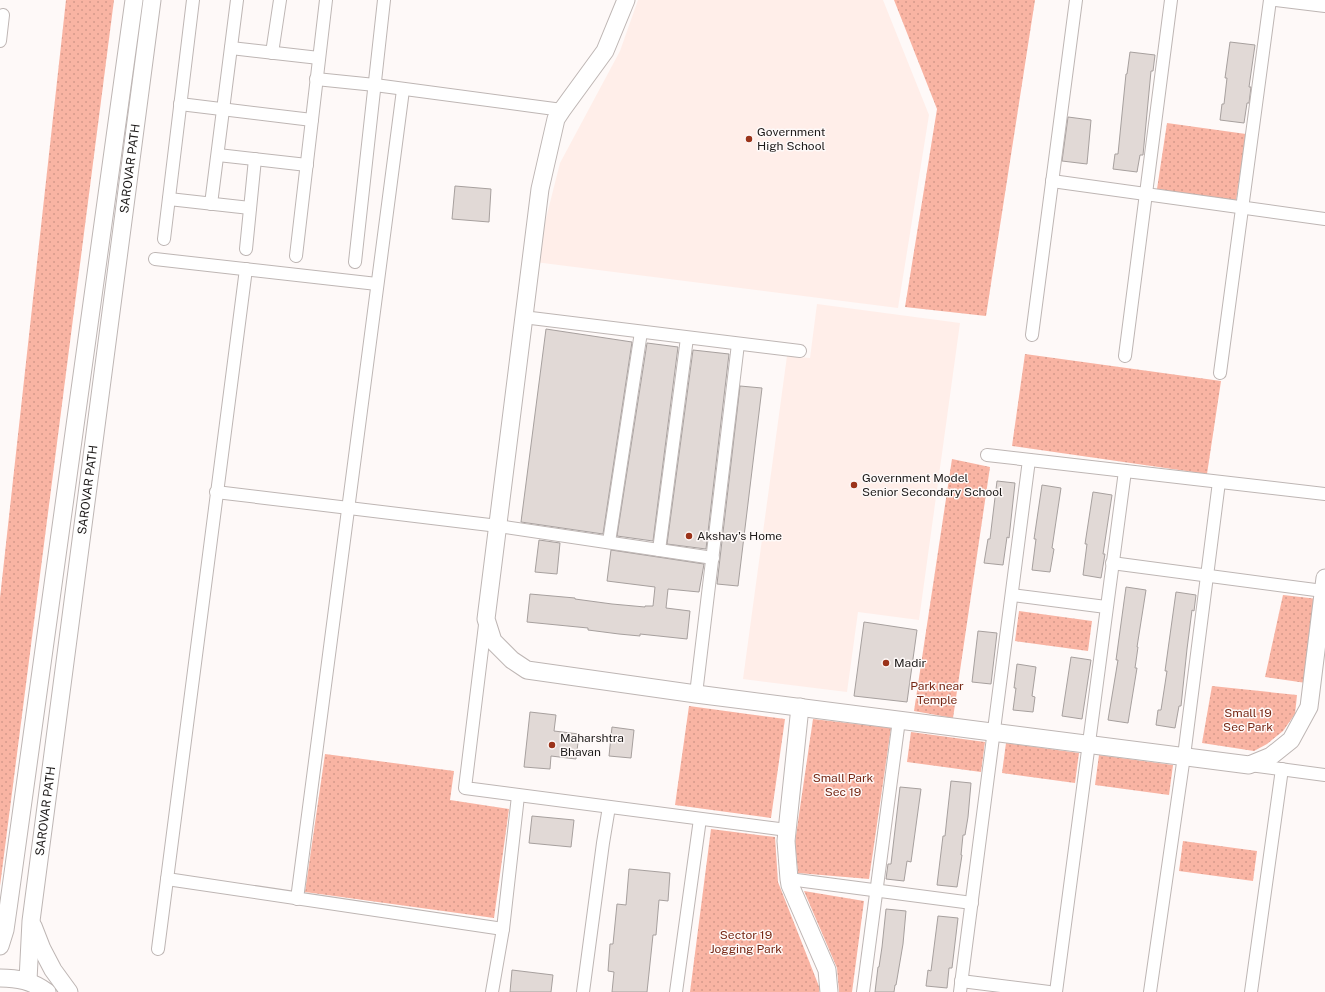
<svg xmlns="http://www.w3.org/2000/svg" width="1325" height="992" font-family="'Public Sans',sans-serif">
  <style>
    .built { fill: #ffeee9 }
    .park { fill: url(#park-dots) }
    .building { fill: #e1d9d6; stroke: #a7a09e }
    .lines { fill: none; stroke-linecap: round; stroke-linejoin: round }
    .street-casing { stroke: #beb6b4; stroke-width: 14 }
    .secondary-casing { stroke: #beb6b4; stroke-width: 19 }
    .street { stroke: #fff; stroke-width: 12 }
    .secondary { stroke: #fff; stroke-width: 17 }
    .poi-dot { fill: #9b331a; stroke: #fef9f8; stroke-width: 1.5 }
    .labels { text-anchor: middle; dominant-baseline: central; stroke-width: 3; stroke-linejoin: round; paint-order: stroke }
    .poi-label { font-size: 12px; fill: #1d1a19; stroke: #fef9f8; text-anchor: start }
    .street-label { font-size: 12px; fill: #1d1a19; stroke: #fef9f8 }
    .park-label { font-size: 12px; fill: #762714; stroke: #fef9f8 }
  </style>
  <defs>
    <pattern id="park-dots" width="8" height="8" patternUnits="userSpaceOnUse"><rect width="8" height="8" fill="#f9b4a3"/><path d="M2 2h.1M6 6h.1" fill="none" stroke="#d59a8c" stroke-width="1.8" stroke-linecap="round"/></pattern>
  </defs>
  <rect width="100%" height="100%" fill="#fef9f8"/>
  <g class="built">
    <path d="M638,0H883L929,115L898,308L535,262L560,163L620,51Z"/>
    <path d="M817,304L960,323L919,620L858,612L847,692L743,679L787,356L810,358Z"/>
  </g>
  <g class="park">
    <path d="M66,0H114L0,886V598Z"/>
    <path d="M894,0H1035L986,316L905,307L937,109Z"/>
    <path d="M1167,123L1246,134L1236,201L1157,189Z"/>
    <path d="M1025,354L1221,381L1207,474L1012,446Z"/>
    <path d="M952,459L990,467L953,718L914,711Z"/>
    <path d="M1283,595L1318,599L1306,683L1265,677Z"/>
    <path d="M1019,611L1092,621L1088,651L1015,641Z"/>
    <path d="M1212,686L1297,695L1295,714L1283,731L1267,744L1254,751L1202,743Z"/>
    <path d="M689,706L785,719L771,818L675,805Z"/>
    <path d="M813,719L891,728L869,879L798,873L795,842Z"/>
    <path d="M911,732L985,742L981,772L907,762Z"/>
    <path d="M1006,743L1079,753L1075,783L1002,773Z"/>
    <path d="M325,754L454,771L450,800L509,809L494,918L305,892Z"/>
    <path d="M1099,755L1173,765L1169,795L1095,785Z"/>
    <path d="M711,829L775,837L778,882L820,989L819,992H690Z"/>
    <path d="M1183,841L1257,851L1253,881L1179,871Z"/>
    <path d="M804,891L864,901L852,992H839L837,968Z"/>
  </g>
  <g class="building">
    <path d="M1230,42L1255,45L1249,87H1251L1249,103H1247L1244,123L1220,120L1222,104H1224L1227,78H1225Z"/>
    <path d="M1130,52L1155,55L1153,71H1151L1143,155H1140L1137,172L1113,169L1115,154H1118L1126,74H1127Z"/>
    <path d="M1068,117L1091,120L1087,164L1062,161Z"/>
    <path d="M455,186L491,189L489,222L452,219Z"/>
    <path d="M546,329L632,342L603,534L521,522Z"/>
    <path d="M647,343L678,347L653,541L617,536Z"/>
    <path d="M693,350L729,354L706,549L667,544Z"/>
    <path d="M740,386L762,388L738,586L717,584Z"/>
    <path d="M997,481L1015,483L1009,538L1007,537L1003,565L984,563L988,539H990Z"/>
    <path d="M1042,485L1061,488L1052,548L1054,549L1050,572L1032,570L1036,539H1034Z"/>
    <path d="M1093,492L1112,495L1103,554H1105L1101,578L1083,575L1087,544H1085Z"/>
    <path d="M539,540L560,543L557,574L535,572Z"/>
    <path d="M611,550L704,564L699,592L668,589L666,608L690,611L687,639L640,634V636L619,634L588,630V628L527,622L530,594L575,598V599L612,604L645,607V606H653L655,587L607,581Z"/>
    <path d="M1126,587L1146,590L1137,647H1138L1135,668H1137L1128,723L1108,720L1118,660H1116Z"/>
    <path d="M1176,592L1196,595L1194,611L1192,610L1187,649L1181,706H1179L1175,728L1156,725L1158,710H1161L1167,671H1165Z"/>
    <path d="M864,622L917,630L907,702L854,696Z"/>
    <path d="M978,631L997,633L991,684L972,682Z"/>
    <path d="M1071,657L1091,660L1082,719L1062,716Z"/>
    <path d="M1017,664L1036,667L1032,696L1035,697L1033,712L1013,710L1016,688H1014Z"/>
    <path d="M530,712L556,715L554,731L579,734L576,759L551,756L550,769L524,767Z"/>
    <path d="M612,727L634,730L631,758L609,756Z"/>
    <path d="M951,781L971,783L968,817L965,835H963L961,855H962L957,887L937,885L943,836H945L947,817Z"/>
    <path d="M900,787L921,789L911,862L907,861L904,881L886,879L888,864H891Z"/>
    <path d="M532,816L574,820L571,847L529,843Z"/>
    <path d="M629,869L670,873L668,901L659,900L656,935H653L647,992H612L614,972L608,971L610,944H613L617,904L626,905Z"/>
    <path d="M886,909L906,911L903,944L896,985H895L894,992H875L878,967H879L882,947Z"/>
    <path d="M938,916L958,918L952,968H949L947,988L926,986L928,970L931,971Z"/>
    <path d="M512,970L553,975L551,992H510Z"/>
  </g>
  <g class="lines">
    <g class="street-casing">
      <g id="street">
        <path d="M1276,0L1325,6"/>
        <path d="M0,41L3,15"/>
        <path d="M231,48L319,58"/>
        <path d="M272,53L280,0"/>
        <path d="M316,79L375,85L562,110"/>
        <path d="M180,104L312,120"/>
        <path d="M218,155L307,165"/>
        <path d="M1052,181L1325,219"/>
        <path d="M169,199L250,208"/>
        <path d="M211,204L237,0"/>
        <path d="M164,239L193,0"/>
        <path d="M246,249L255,159"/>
        <path d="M296,256L326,0"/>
        <path d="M155,259L377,284"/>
        <path d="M355,262L384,0"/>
        <path d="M523,317L800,351"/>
        <path d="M1032,335L1076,0"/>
        <path d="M1125,356L1171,0"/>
        <path d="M1220,373L1270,0"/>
        <path d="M987,455L1325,494"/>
        <path d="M216,492L498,526L713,558"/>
        <path d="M609,542L641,332"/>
        <path d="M659,550L687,338"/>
        <path d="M1112,563L1323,591"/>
        <path d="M1012,595L1106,607"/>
        <path d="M485,625L465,788L787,830"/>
        <path d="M696,694L738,344"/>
        <path d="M1250,765L1325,775"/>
        <path d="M167,879L503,929"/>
        <path d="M789,879L972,903"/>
        <path d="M297,899L403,90"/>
        <path d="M158,949L246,269"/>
        <path d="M961,981L1049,992"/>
        <path d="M492,992L503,929L518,796"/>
        <path d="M583,992L603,843L609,807"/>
        <path d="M676,992L700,819"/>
        <path d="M863,992L899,720"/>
        <path d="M960,992L1029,460"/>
        <path d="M1056,992L1125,471"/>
        <path d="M1150,992L1184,756L1219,482"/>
        <path d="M1251,992L1282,769"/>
      </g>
    </g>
    <g class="secondary-casing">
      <g id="secondary">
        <path d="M626,0L605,51L562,110L556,119L540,189L486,619L493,641L512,660L527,670L696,694L1249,765L1271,756L1291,740L1309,707L1325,578"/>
        <path d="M800,707L786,841L789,879L790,885L827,970L829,992"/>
        <path d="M33,926L42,949L53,970L69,992"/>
        <path d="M0,946L5,930L9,902L134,0"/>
        <path d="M0,978C18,978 32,981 47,992"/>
        <path id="s1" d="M28,980L31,921L152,0"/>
      </g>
    </g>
    <use href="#street" class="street"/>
    <use href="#secondary" class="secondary"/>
  </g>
  <g class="poi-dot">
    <circle cx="749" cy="139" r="4"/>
    <circle cx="854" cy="485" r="4"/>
    <circle cx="689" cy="536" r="4"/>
    <circle cx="886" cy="663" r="4"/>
    <circle cx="552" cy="745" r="4"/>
  </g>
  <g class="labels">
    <g class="poi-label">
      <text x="757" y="132">Government<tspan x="757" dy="14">High School</tspan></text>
      <text x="862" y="478">Government Model<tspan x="862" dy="14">Senior Secondary School</tspan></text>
      <text x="697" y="536">Akshay's Home</text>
      <text x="894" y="663">Madir</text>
      <text x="560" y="738">Maharshtra<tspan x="560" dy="14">Bhavan</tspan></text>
    </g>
    <g class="street-label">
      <text stroke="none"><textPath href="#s1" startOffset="818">SAROVAR PATH</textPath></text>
      <text stroke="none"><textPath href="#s1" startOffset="494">SAROVAR PATH</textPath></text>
      <text stroke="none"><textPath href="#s1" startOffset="170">SAROVAR PATH</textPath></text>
    </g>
    <g class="park-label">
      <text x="937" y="686">Park near<tspan x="937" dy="14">Temple</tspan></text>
      <text x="1248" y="713">Small 19<tspan x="1248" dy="14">Sec Park</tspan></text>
      <text x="843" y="778">Small Park<tspan x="843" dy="14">Sec 19</tspan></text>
      <text x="746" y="935">Sector 19<tspan x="746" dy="14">Jogging Park</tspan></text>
    </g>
  </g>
</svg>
